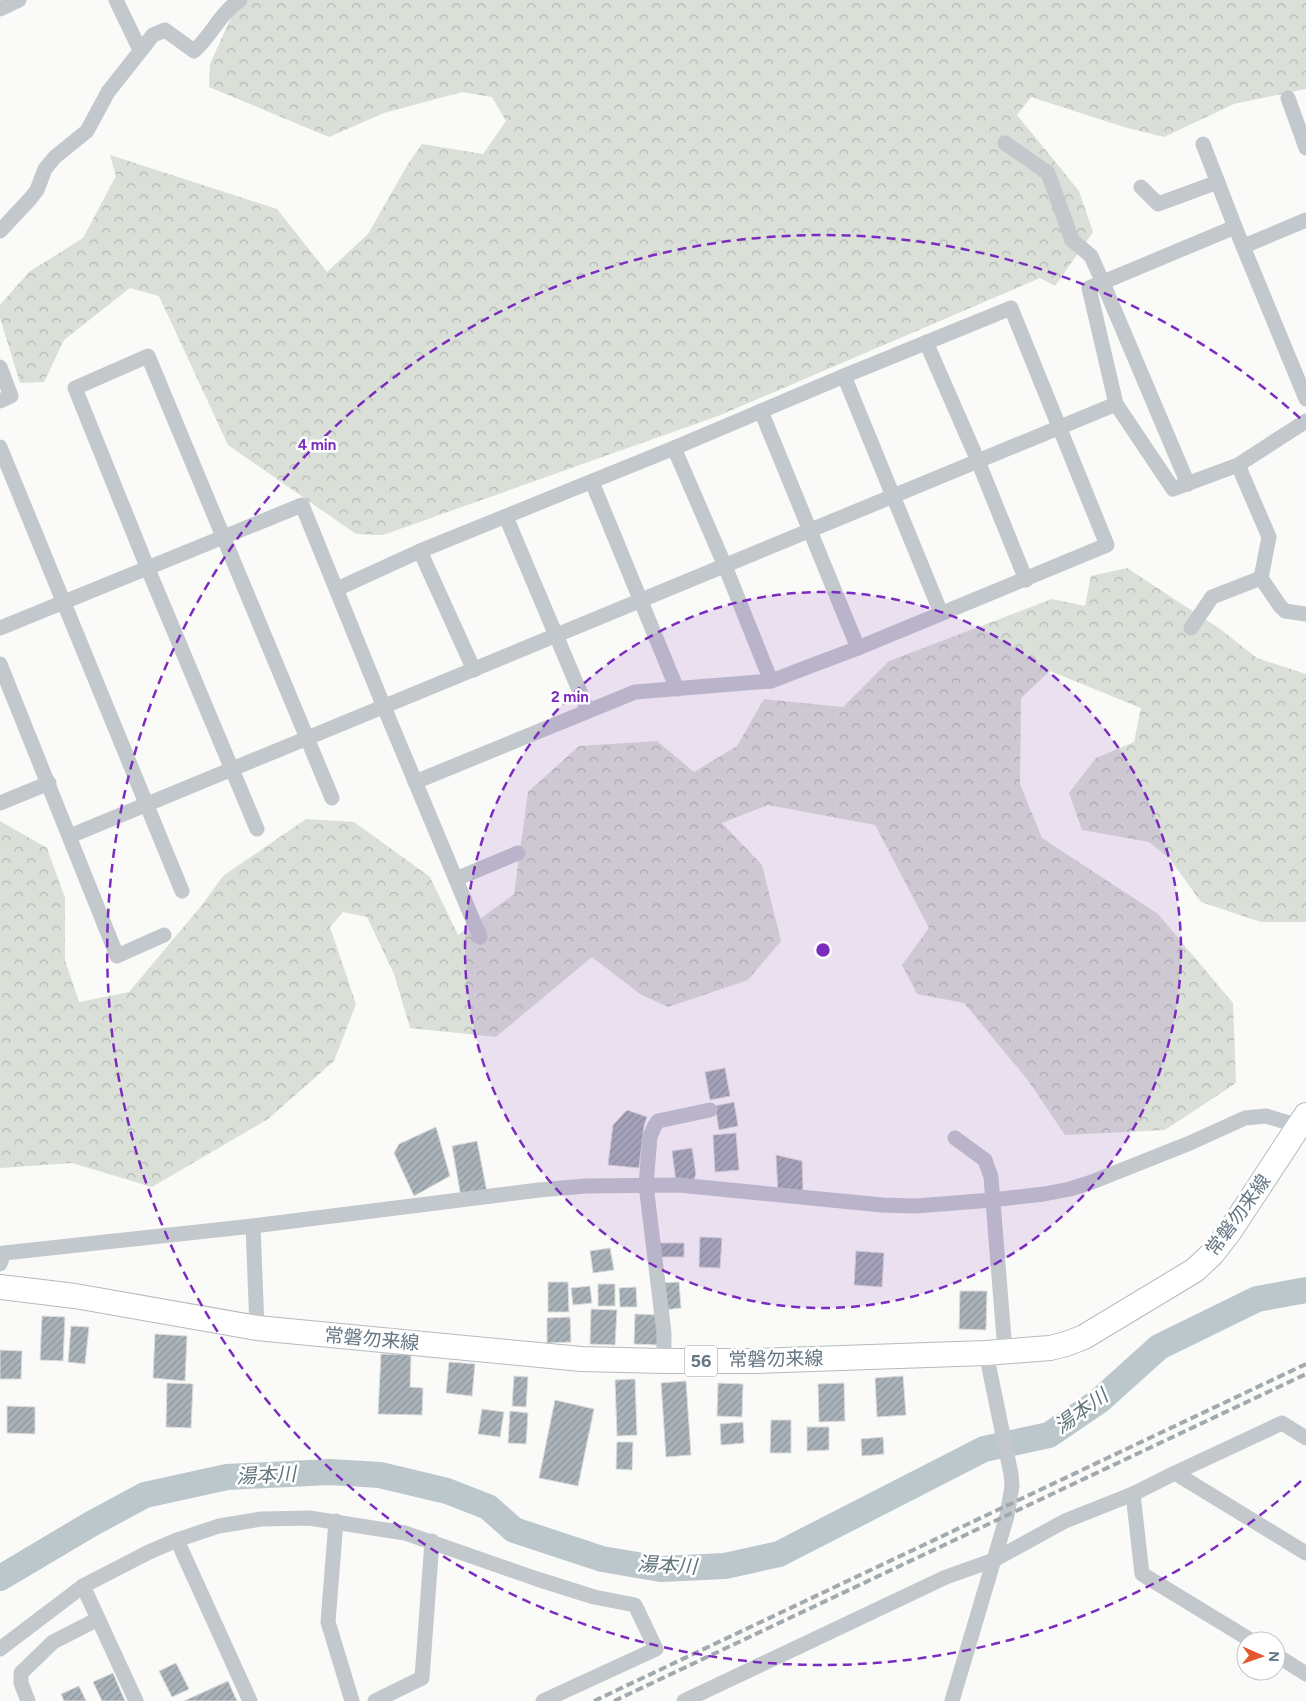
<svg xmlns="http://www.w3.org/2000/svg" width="1306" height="1701" font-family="Figtree,'Noto Sans JP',sans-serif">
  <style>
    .forest { fill: url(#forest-crowns) }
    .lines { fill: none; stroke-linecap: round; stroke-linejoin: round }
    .river { stroke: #bbc7cb; stroke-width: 26 }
    .building { fill: url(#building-hatch); stroke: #dcdcda }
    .primary-casing { stroke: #b5babe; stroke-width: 26 }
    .minor { stroke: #c3c8cc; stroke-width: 15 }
    .primary { stroke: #fff; stroke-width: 24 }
    .rail { stroke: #a2aab0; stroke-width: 4; stroke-dasharray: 8 4; stroke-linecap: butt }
    .ring { fill: none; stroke: #7b2cbf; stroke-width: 2.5; stroke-dasharray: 9 6 }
    .labels { text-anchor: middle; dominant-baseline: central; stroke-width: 5; stroke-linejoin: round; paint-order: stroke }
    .shield { fill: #fff; stroke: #939fa8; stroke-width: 1 }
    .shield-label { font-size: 18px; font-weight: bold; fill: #657683 }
    .street-label { font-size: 19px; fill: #657683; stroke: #fff }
    .water-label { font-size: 20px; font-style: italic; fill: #60757c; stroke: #fff }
    .centre { fill: #7b2cbf; stroke: #fff; stroke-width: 2.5 }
    .ring-label { font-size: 15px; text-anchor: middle; font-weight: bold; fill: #7b2cbf; stroke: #fff; stroke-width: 5; stroke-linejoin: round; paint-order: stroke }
  </style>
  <defs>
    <pattern id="forest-crowns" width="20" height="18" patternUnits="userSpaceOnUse" patternTransform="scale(1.25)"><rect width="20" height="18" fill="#dadfd7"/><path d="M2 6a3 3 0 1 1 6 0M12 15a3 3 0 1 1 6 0" fill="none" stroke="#b4b9b4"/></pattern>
    <pattern id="building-hatch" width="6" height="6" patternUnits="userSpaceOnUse" patternTransform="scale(1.25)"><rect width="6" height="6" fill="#aab3b9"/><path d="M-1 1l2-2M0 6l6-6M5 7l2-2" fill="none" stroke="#8e969c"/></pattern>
  </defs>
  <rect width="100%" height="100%" fill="#fafaf8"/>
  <g class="forest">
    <path d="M239,0H1306V89L1234,104L1164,137L1124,127L1031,97L1017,115L1079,191L1093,232L1055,286L1040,278L718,416L383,535L356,534L228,445L159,296L130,288L64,340L44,382L20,383L0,318V305L29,272L83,238L116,176L110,155L277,209L327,272L368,234L408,164L422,144L483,154L506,121L492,97L462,92L384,113L329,137L209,87L210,64Z"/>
    <path d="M1127,568L1220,629L1257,658L1306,674V922H1261L1201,902L1170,859L1149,842L1082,830L1069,793L1096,758L1134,742L1141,708L1050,671L1021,698L1020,784L1042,838L1158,914L1233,1003L1236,1083L1165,1130L1065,1135L1027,1079L964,1003L917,994L902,965L929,928L875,825L768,805L722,823L762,865L781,941L748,980L668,1007L640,994L592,957L496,1037L410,1028L394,974L367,917L343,912L330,927L356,1004L334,1061L268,1119L152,1187L72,1163L0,1168V821L47,848L65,898V960L79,1002L129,992L202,905L223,876L306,819L354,822L430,877L458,935L514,894L528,792L579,746L657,741L694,772L737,746L764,699L843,707L889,661L1052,599L1085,606L1091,576Z"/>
  </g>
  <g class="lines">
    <path class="river" d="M0,1578L91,1524L145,1495L227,1477L330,1472L380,1475L447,1491L488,1507L514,1530L602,1559L661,1569L725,1566L779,1554L984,1449L1049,1435L1099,1401L1159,1347L1257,1299L1306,1290"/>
  </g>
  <g class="building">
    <path d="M725,1068L730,1096L710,1100L705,1072Z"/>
    <path d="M734,1102L738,1126L719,1130L715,1106Z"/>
    <path d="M627,1110L647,1117L644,1126L639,1168L608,1165L613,1125Z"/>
    <path d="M436,1127L450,1176L414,1196L394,1153L399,1144Z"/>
    <path d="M736,1133L739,1170L715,1172L713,1135Z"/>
    <path d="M477,1141L487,1192L461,1197L452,1146Z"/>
    <path d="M692,1148L696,1175L691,1184L676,1182L672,1151Z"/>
    <path d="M776,1155L802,1161L803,1192L778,1193Z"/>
    <path d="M700,1237L722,1238L720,1268L699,1267Z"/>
    <path d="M656,1243H684V1257H657Z"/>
    <path d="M610,1248L614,1270L593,1273L590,1251Z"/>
    <path d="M856,1251L884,1253L882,1287L854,1285Z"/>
    <path d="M548,1282H568L569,1312H548Z"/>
    <path d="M679,1282L681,1308L663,1310L661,1283Z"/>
    <rect x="598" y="1284" width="17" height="22"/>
    <path d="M590,1286L592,1303L573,1305L571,1288Z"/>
    <path d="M636,1287L637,1307H620L619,1288Z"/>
    <path d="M960,1291H987L986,1330L959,1329Z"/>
    <path d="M591,1309L617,1310L615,1345L590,1344Z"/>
    <path d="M635,1314L659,1315L658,1345L634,1344Z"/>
    <path d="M42,1316L65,1317L63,1361L40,1360Z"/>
    <path d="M570,1317L571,1342L547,1343V1318Z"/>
    <path d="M71,1326L89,1327L85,1364L68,1362Z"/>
    <path d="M155,1334L187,1336L185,1381L153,1378Z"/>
    <path d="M0,1350L22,1351L21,1379H0Z"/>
    <path d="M381,1354L411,1355L410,1387L423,1388L422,1415L378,1414Z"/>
    <path d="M449,1362L475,1364L472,1396L446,1393Z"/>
    <path d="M514,1376L528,1377L526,1407L512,1406Z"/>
    <path d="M903,1376L906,1415L877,1417L875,1378Z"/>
    <path d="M635,1379L637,1435L617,1436L615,1380Z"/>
    <path d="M686,1381L691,1455L666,1457L661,1383Z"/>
    <path d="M167,1383L193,1384L191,1428L166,1427Z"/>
    <path d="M718,1383L743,1384L742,1417L717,1416Z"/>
    <path d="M844,1383L845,1421L819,1422L818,1384Z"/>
    <path d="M555,1400L594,1409L578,1486L539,1478Z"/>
    <path d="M7,1406L35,1407V1434L7,1433Z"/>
    <path d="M482,1409L504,1412L500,1437L478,1434Z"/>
    <path d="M510,1411L528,1413L526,1444L508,1443Z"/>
    <path d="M771,1420H791V1453H770Z"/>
    <path d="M743,1422L744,1443L721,1445L720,1424Z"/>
    <path d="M807,1427H829V1450L807,1451Z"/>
    <path d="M883,1437L884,1454L862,1456L861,1439Z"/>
    <path d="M617,1442H633L632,1470L616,1469Z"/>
    <path d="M176,1663L189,1689L172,1697L159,1671Z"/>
    <path d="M113,1673L125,1701H102L93,1682Z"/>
    <path d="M228,1681L237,1701H184Z"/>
    <path d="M79,1686L86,1701H64L61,1694Z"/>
  </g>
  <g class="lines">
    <g class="primary-casing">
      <path id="primary" d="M0,1287L75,1296L257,1328L581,1359L664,1361H758L986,1353L1050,1348L1066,1344L1084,1337L1195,1270L1212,1254L1230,1231L1306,1115"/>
    </g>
    <g class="minor">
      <path d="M116,0L140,50"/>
      <path d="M0,9L19,0"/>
      <path d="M1288,98L1306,148"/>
      <path d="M1005,143L1048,173L1072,240L1091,256L1103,283L1188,484"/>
      <path d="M1203,144L1235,227L1306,399"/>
      <path d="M1141,187L1158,204L1218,182"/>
      <path d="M1235,227L1089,288L1116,404L1173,489L1238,465L1306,421"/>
      <path d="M0,231L30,199L37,190L45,169L55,157L87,131L108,92L153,35L165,30L194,51C212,35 220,13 240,0"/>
      <path d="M1244,246L1306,220"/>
      <path d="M926,342L978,461L1026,580"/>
      <path d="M0,367L11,396L0,401"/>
      <path d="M844,376L941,613"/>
      <path d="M761,411L858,648"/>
      <path d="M0,447L182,891"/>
      <path d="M674,448L725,566L771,681"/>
      <path d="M592,482L677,689"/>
      <path d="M506,517L588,711"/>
      <path d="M420,551L474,670"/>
      <path d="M1261,578L1280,606L1285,611L1306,614"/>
      <path d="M337,589L420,551L674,448L844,376L1011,308L1107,545L858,648L771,681L635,692L415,782"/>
      <path d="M0,628L302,505L384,707L480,937"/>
      <path d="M1191,628L1212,597L1261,578L1269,537L1238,465"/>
      <path d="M0,664L117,956L164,935"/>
      <path d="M0,803L49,783"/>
      <path d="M257,829L148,569L75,388L148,356L332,798"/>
      <path d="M70,836L1116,404"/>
      <path d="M456,879L518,853"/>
      <path d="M955,1138L985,1160L991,1177L1005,1351"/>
      <path d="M253,1226L257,1328"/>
      <path d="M0,1264L4,1253L253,1226L539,1190L586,1186L679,1185L882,1205L916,1206L992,1200L1044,1194L1070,1189L1092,1182L1190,1143L1245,1118L1266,1116L1299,1126"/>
      <path d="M664,1361V1333L646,1185L650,1137L654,1127L658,1121L710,1110"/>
      <path d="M1175,1473L1306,1553"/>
      <path d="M1133,1494L1142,1574L1252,1641"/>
      <path d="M336,1521L328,1622L352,1701"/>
      <path d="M177,1540L250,1701"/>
      <path d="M83,1586L136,1701"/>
      <path d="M0,1649L83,1586L149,1552L177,1540L219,1526L261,1519L309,1518L405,1533L537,1579L594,1597L635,1605L656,1649L543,1701"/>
      <path d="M1276,1655L1306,1674"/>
      <path d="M28,1701L21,1683V1673L53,1642L98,1619"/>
      <path d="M375,1701L422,1678L432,1541"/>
      <path d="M684,1701L946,1577L994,1560L1065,1521L1133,1494L1175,1473L1282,1423L1306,1438"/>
      <path d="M952,1701L1007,1516L1012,1486L1011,1474L986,1353"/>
    </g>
    <use href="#primary" class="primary"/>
    <g class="rail">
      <path d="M594,1701L1306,1364"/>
      <path d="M614,1701L1306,1374"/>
    </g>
  </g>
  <circle cx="823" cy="950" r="358" fill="#7b2cbf" fill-opacity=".12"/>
  <g class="ring">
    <circle cx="823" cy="950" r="358"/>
    <path d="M1301 1481A715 715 0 1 1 1301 419"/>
  </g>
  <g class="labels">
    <rect class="shield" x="685" y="1345.5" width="32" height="31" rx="4"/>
    <g class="shield-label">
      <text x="701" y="1361">56</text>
    </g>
    <g class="street-label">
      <text transform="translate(1238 1215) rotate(-54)">常磐勿来線</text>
      <text transform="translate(372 1339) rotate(5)">常磐勿来線</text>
      <text transform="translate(776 1359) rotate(-1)">常磐勿来線</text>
    </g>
    <g class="water-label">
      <text transform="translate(1081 1411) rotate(-36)">湯本川</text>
      <text transform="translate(266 1475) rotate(-3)">湯本川</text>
      <text transform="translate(667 1565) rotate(3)">湯本川</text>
    </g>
  </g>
  <circle cx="823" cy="950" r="8" class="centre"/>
  <g class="ring-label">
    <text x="317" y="450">4 min</text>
    <text x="570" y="702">2 min</text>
  </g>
  <g transform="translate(1261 1656) rotate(92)"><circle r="24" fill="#ffffff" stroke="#c1c8cd"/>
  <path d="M0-4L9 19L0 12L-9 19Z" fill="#e4572e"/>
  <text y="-8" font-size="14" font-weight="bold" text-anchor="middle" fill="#657683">N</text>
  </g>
</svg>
